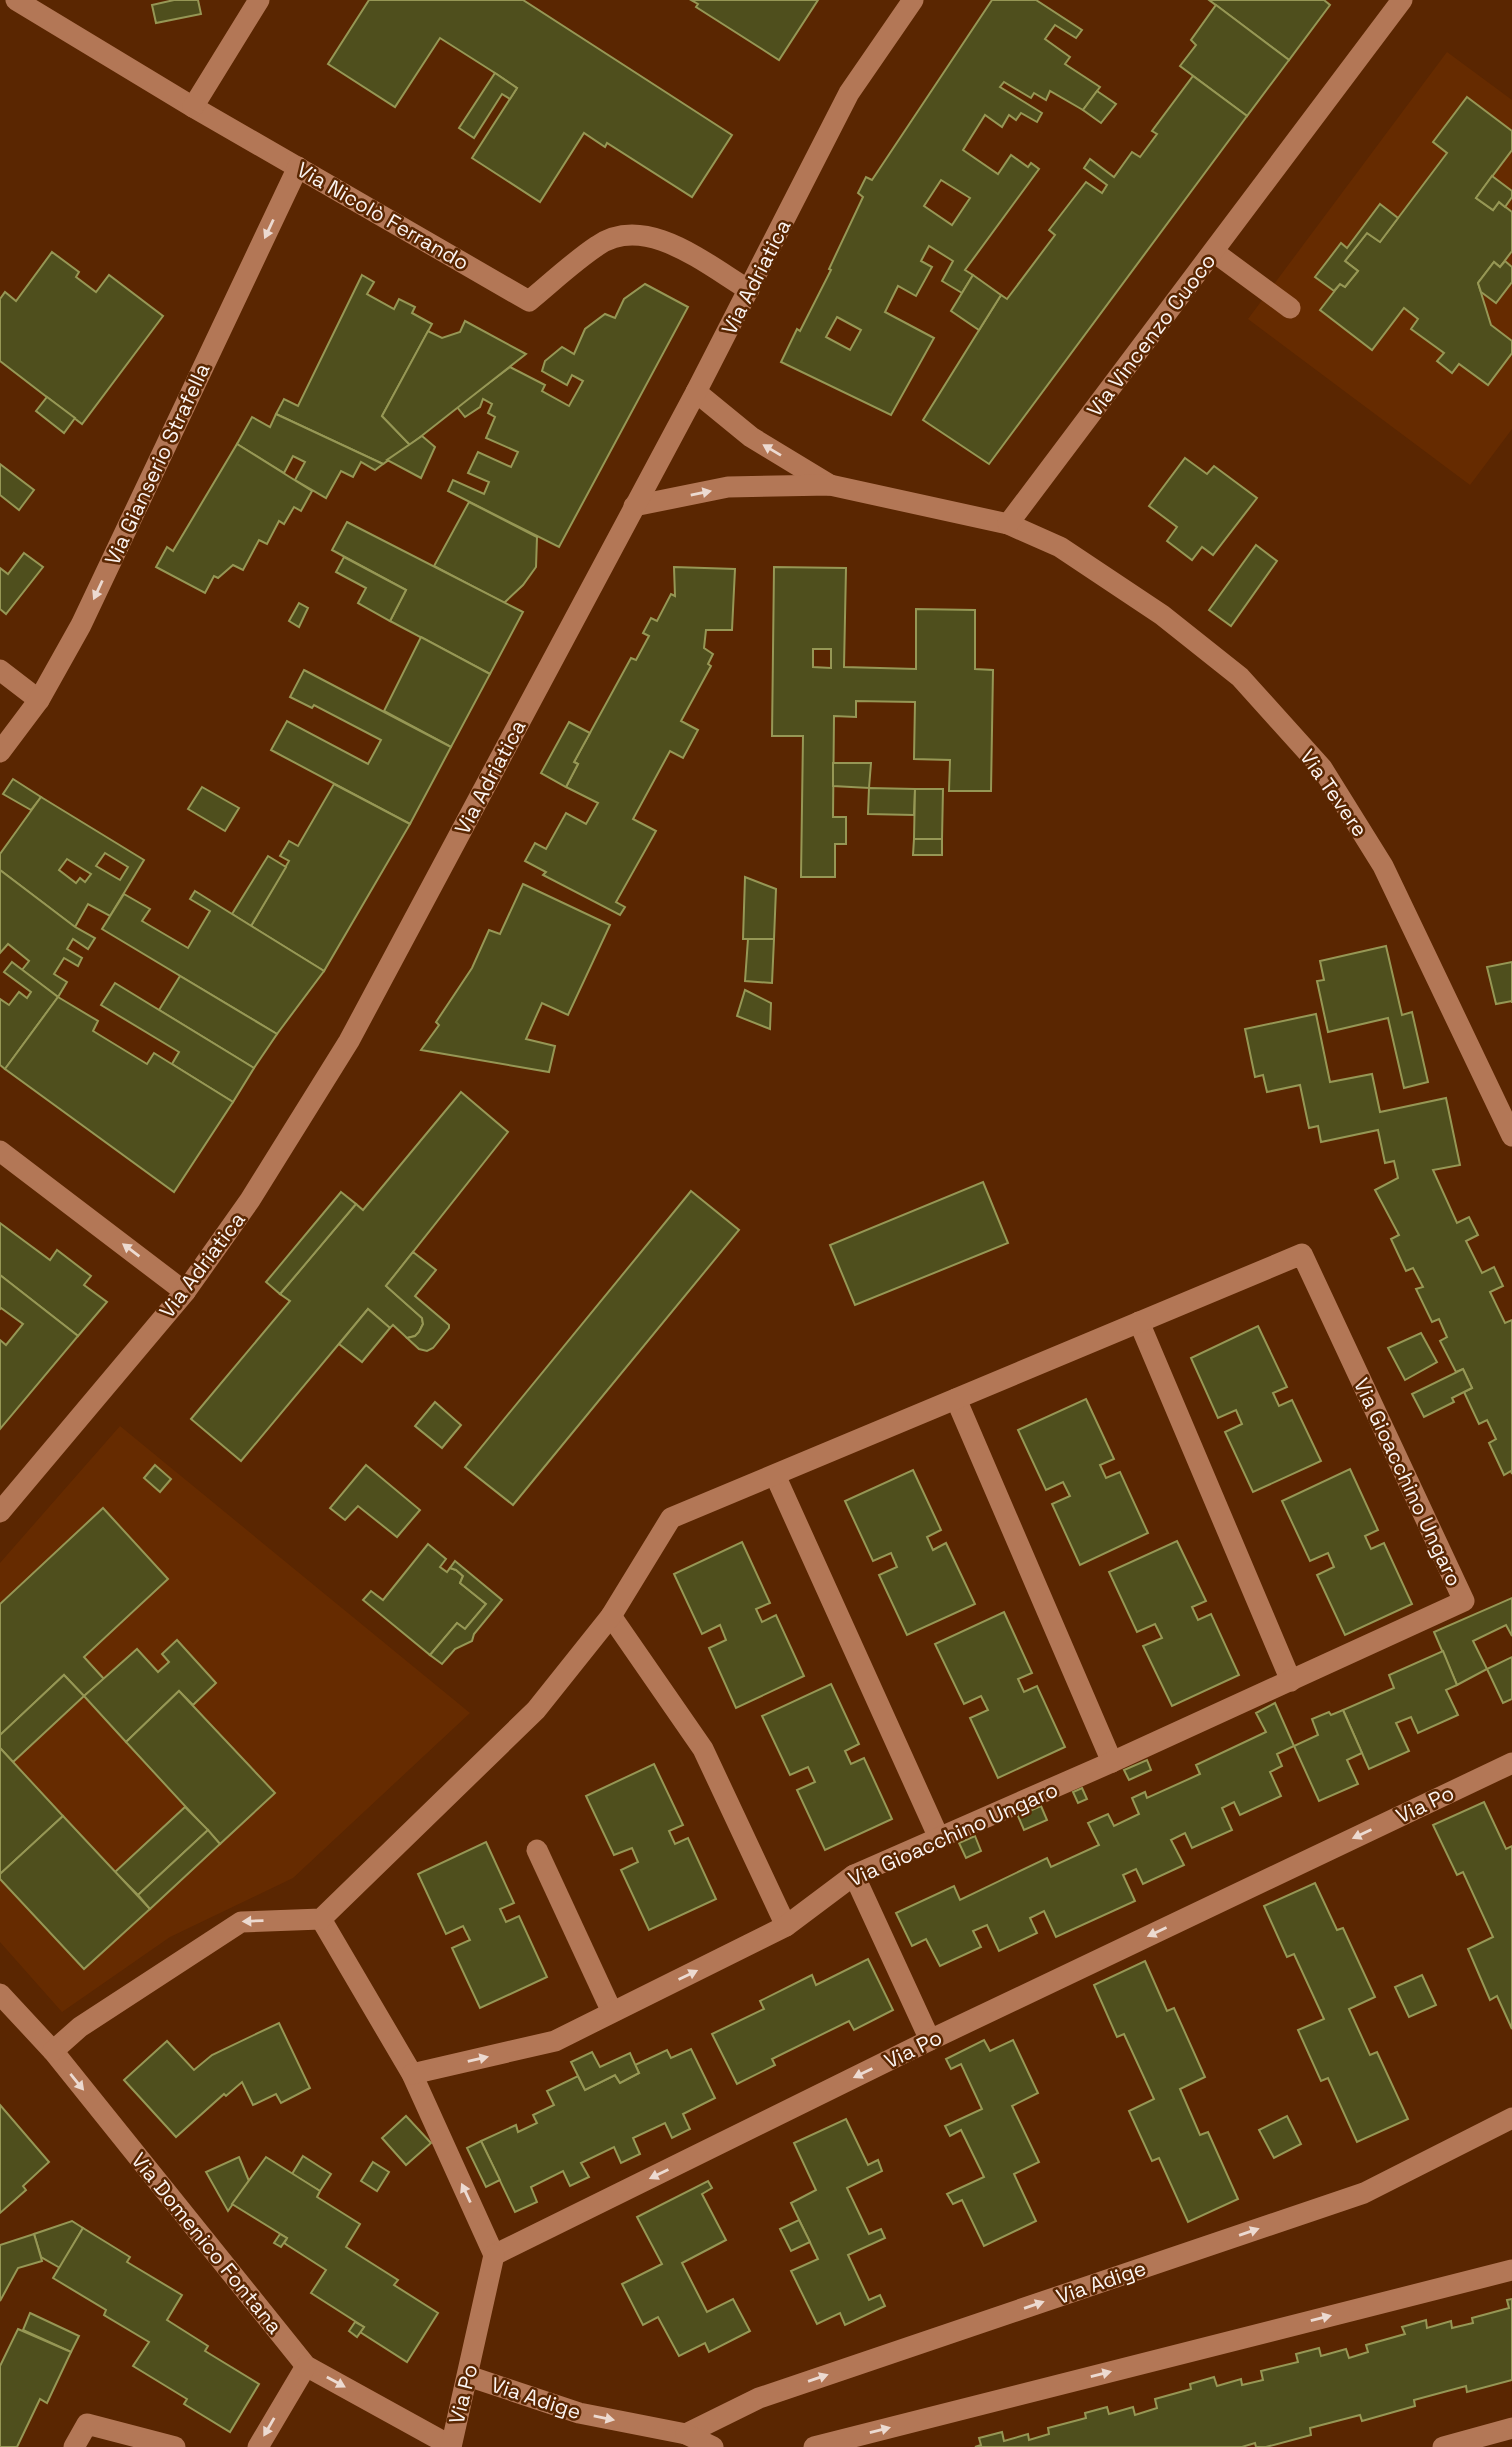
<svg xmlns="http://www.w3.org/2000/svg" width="1512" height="2447" font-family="'Space Grotesk',sans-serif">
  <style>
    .built { fill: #662b00 }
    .building { fill: #4f4f1d; stroke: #969755; stroke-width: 2; fill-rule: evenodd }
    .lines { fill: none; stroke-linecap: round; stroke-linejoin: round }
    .minor { stroke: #b37756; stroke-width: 21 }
    .oneway { fill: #ecdad1 }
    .labels { text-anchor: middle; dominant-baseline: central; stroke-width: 5; stroke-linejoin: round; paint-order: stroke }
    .street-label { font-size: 21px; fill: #faf3f0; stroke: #5a2601 }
  </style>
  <rect width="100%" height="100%" fill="#5a2601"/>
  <g class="built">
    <path d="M1447,52L1512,100V429L1470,485L1248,319Z"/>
    <path d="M120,1426L470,1713L293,1878L170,1937L62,2012L0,1942V1563Z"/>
  </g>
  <g class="building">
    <path d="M174,0H198L201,14L156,23L152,5Z"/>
    <path d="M369,0H523L732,135L692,197L607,143L605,147L584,133L540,202L472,158L517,88L495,73L440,38L395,107L328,64Z"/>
    <path d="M691,0H818L779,60L696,7L698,4Z"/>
    <path d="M992,0H1036L1082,30L1076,38L1055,25L1045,39L1070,57L1065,64L1100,87L1083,110L1050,91L1046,100L1034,93L1031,98L1004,82L1000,87L1042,113L1037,122L1021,113L1016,120L1009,115L1002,127L985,115L963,150L998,174L1011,155L1028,167L1031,163L1039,169L965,270L973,275L962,293L942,281L953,261L929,246L921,261L932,267L916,296L898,286L885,312L934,338L891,415L781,362L797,329L800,331L831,270L829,269L863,197L858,193L866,177L872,180ZM941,180L970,198L952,225L924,206ZM837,317L861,330L850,350L826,337Z"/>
    <path d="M1209,0H1324L1330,5L1289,60Z"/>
    <path d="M1216,5L1289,60L1247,116L1180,66L1196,45L1191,40Z"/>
    <path d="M495,73L517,88L510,99L502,94L474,138L459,128Z"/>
    <path d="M1193,76L1247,116L989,464L923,420L1001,295L1007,299L1055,235L1049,230L1086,182L1102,193L1107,185L1084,168L1090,159L1114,177L1132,152L1140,157L1157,134L1152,131Z"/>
    <path d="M1097,91L1116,104L1101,123L1083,110Z"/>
    <path d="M1467,97L1512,131V150L1476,198L1493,210L1499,202L1512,212V251L1500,267L1494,262L1478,283L1491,325L1512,341V353L1488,385L1459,364L1452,373L1437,361L1444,353L1411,329L1418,319L1404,308L1372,350L1320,310L1340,284L1345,287L1358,271L1345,261L1367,233L1380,242L1447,153L1433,142Z"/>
    <path d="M1492,176L1512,191V197L1505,207L1499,202L1493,210L1476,198Z"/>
    <path d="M1380,204L1398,218L1380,242L1367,233L1345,261L1358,271L1345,287L1340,284L1334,291L1315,277L1341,243L1347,248Z"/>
    <path d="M52,252L79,272L76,277L96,292L109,275L163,316L82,424L0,361V299L5,292L16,301Z"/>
    <path d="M1505,261L1512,267V282L1496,303L1481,292L1478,283L1494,262L1500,267Z"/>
    <path d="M362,275L374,282L367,294L394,309L399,299L415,307L412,313L432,324L382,416L410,445L383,464L276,414L284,399L298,406Z"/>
    <path d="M973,275L1001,295L979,330L951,311Z"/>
    <path d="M645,284L688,307L559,547L448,491L453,480L484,494L489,482L468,473L478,452L511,467L518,452L486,438L495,417L488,413L492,404L483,399L480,407L465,417L457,407L510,367L545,385L542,391L569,406L583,381L572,375L567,385L542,371L545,361L562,347L574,354L585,329L605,314L615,318L624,299Z"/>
    <path d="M465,321L526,354L410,445L382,416L428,331L442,338L460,332Z"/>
    <path d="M47,397L75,418L64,433L36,411Z"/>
    <path d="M276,414L383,464L375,470L361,462L353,477L341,471L326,498L295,480L305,462L293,456L284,473L237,444L252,417L270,427Z"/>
    <path d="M422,436L435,447L421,478L387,460Z"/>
    <path d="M237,444L312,491L301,511L294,507L284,524L279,521L267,544L259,540L243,570L233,565L218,578L214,576L205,593L156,567L167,547L173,551Z"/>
    <path d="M1185,458L1207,474L1214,466L1257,498L1213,555L1202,547L1192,560L1167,541L1177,527L1149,506Z"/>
    <path d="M0,464L34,490L19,510L0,495Z"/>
    <path d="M469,502L537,537L536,567L523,585L504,603L434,566Z"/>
    <path d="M347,522L523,612L490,674L390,621L406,590L332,550Z"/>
    <path d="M1256,545L1277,561L1231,626L1209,610Z"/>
    <path d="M24,553L43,567L6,614L0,609V568L8,574Z"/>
    <path d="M344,557L406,590L390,621L358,603L366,588L336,572Z"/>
    <path d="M674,567L735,569L732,630H706L704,648L713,654L708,664L711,666L681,721L698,730L683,758L670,751L633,819L656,831L616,902L625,907L620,915L543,875L546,872L525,861L535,843L546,849L566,813L586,824L598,803L566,787L578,764L574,762L631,658L636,660L649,636L643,633L651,618L657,621L671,594L675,596Z"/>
    <path d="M774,567L846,568L844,667L916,669V609L975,610V669L993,670L991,791H949L950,760L914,759L915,702L856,701V717L834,716L833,817H846V844H835V877H801L803,736H772ZM813,649H831V668L813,667Z"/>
    <path d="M299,603L308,608L299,627L289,621Z"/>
    <path d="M421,637L490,674L451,747L384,711Z"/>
    <path d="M304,670L451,747L410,824L271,750L287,721L368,764L381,740L314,705L312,708L290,697Z"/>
    <path d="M569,722L590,733L574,762L578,764L566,787L541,773Z"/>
    <path d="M833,763H871L869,788L833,786Z"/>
    <path d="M13,779L41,797L31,810L3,794Z"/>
    <path d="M334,784L410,824L324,971L251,926L289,861L280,856L289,841L298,846Z"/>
    <path d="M202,787L239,808L225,831L188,809Z"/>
    <path d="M869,788L915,789L914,815L868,814Z"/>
    <path d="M915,789H943L942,839H914Z"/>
    <path d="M41,797L144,860L110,916L88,904L75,927L0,870V854ZM105,853L128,867L120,880L96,866ZM67,859L91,874L85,882L80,878L76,883L59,870Z"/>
    <path d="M914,839H942V855H913Z"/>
    <path d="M268,856L286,867L251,926L232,914Z"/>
    <path d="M0,870L75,927L95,938L88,949L73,939L67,949L82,958L78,966L64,958L54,974L67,982L58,997L22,970L29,961L8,944L0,953Z"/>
    <path d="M745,877L776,889L774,939H743Z"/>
    <path d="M523,884L610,925L568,1015L542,1003L526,1039L555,1046L549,1072L421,1050L439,1025L436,1022L472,968L489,930L500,934Z"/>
    <path d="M195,891L324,971L277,1034L102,929L124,894L150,909L142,921L188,948L210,911L190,899Z"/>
    <path d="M748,939H774L772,983L745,981Z"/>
    <path d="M1386,946L1402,1015L1412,1012L1428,1082L1404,1088L1388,1018L1328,1032L1317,981L1324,980L1320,961Z"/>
    <path d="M12,962L58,997L5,1069L0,1065V999L9,1005L19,992L27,998L31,992L4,972Z"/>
    <path d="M1512,962V1003V1001L1496,1004L1487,967Z"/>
    <path d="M180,976L277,1034L254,1068L159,1010Z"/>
    <path d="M115,983L254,1068L233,1102L172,1064L179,1052L101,1005Z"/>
    <path d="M745,990L771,1003L770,1029L737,1016Z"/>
    <path d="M58,997L98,1021L93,1031L147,1064L154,1053L233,1102L174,1192L5,1069Z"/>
    <path d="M1316,1014L1330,1082L1372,1074L1380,1112L1446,1098L1460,1165L1433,1170L1457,1223L1469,1217L1478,1235L1466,1241L1482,1273L1494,1267L1503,1286L1490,1292L1505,1323L1512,1320V1474L1511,1471L1504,1475L1489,1443L1496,1439L1487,1420L1479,1424L1464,1392L1472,1388L1463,1369L1456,1372L1440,1341L1447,1337L1439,1319L1432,1322L1416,1289L1423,1287L1413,1268L1406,1271L1391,1239L1399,1235L1375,1190L1398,1178L1394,1161L1385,1163L1378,1130L1321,1142L1318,1126L1309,1128L1300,1085L1267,1092L1263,1075L1255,1077L1245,1029Z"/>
    <path d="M461,1092L508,1132L386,1286L422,1318L423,1324L419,1332L415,1336L407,1338L393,1325L390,1328L368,1309L241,1461L191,1419L290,1301L280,1294L356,1204L363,1210Z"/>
    <path d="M983,1182L1008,1243L855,1305L830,1245Z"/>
    <path d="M691,1191L739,1230L513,1505L465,1467Z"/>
    <path d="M341,1192L356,1204L280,1294L266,1282Z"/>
    <path d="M0,1223L50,1260L57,1250L91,1276L84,1285L107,1302L78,1336L0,1275Z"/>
    <path d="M413,1252L436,1270L415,1296L449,1325V1328L433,1348L427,1351L419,1349L407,1338L415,1336L419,1332L423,1324L422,1318L386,1286Z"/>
    <path d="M0,1275L78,1336L0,1429V1340L6,1345L23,1324L1,1308L0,1309Z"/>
    <path d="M368,1309L390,1328L362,1362L339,1344Z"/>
    <path d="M1258,1326L1287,1387L1273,1393L1279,1406L1292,1400L1321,1461L1253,1492L1225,1432L1242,1424L1236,1410L1218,1418L1191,1358Z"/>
    <path d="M1421,1333L1437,1362L1405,1380L1388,1348Z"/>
    <path d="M1463,1369L1472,1388L1452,1398L1454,1402L1424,1417L1412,1394Z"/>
    <path d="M1086,1399L1114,1459L1100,1465L1106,1478L1120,1472L1148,1533L1080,1565L1052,1504L1070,1496L1063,1482L1046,1490L1018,1430Z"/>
    <path d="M435,1402L461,1425L442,1448L415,1426Z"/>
    <path d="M155,1465L171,1479L160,1492L144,1478Z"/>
    <path d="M366,1465L420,1510L397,1537L358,1506L345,1520L330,1508Z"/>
    <path d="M1350,1469L1378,1530L1365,1536L1371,1549L1384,1543L1412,1604L1345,1635L1317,1575L1334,1567L1328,1553L1310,1561L1282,1501Z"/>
    <path d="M913,1470L941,1530L927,1537L933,1550L946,1543L975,1604L907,1635L879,1575L897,1567L891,1553L873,1561L845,1501Z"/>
    <path d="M103,1508L168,1579L84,1657L104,1679L84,1696L64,1675L0,1735V1604Z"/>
    <path d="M1177,1541L1206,1601L1192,1607L1198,1620L1211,1614L1239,1675L1172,1706L1143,1646L1162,1638L1155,1624L1137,1632L1109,1572Z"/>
    <path d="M742,1542L770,1603L756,1609L762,1622L776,1615L804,1676L736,1708L709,1648L726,1640L720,1625L702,1634L674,1574Z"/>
    <path d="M428,1544L446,1559L440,1567L447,1572L450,1568L456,1570L463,1576L460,1583L486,1604L465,1629L457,1623L430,1655L363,1600L371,1591L383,1600Z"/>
    <path d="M455,1561L502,1600L474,1634L472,1641L455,1649L442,1664L430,1655L457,1623L465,1629L486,1604L460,1583L463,1576L456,1570L450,1568Z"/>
    <path d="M1512,1598V1636L1506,1625L1473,1641L1487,1669L1457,1685L1434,1632Z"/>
    <path d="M1004,1612L1032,1673L1018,1679L1024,1692L1037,1686L1065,1747L998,1778L970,1718L988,1710L981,1696L964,1704L935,1644Z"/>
    <path d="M177,1640L216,1683L193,1705L179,1691L126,1742L84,1696L137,1649L158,1672L169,1662L162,1654Z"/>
    <path d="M1443,1651L1457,1685L1446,1690L1458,1715L1418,1733L1411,1717L1396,1723L1409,1751L1369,1769L1343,1710L1394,1688L1389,1675Z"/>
    <path d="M1512,1657V1699L1503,1703L1487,1669Z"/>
    <path d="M64,1675L84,1696L13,1762L0,1748V1735Z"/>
    <path d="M831,1684L859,1744L845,1751L851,1764L864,1758L892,1819L825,1850L797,1790L815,1782L808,1767L790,1775L762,1716Z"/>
    <path d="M179,1691L275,1793L220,1844L126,1742Z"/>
    <path d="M1275,1703L1294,1746L1277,1754L1282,1766L1270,1772L1281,1796L1240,1815L1234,1802L1222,1808L1232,1830L1192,1848L1185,1833L1171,1840L1184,1865L1143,1884L1136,1869L1123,1875L1135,1901L1056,1937L1044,1911L1030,1918L1037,1933L999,1951L987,1925L973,1931L981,1947L940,1966L926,1939L912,1946L896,1913L954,1886L960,1900L1047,1858L1051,1867L1099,1845L1088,1823L1108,1814L1114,1826L1139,1814L1132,1798L1145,1792L1147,1798L1200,1774L1196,1765L1266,1732L1256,1713Z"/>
    <path d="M1343,1710L1362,1753L1347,1760L1358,1784L1319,1801L1294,1746L1318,1735L1312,1719L1329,1712L1331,1715Z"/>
    <path d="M0,1748L63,1816L0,1874Z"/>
    <path d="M1147,1760L1151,1770L1129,1780L1124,1770Z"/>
    <path d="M654,1764L683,1825L669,1831L675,1844L688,1838L716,1899L649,1930L621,1870L638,1862L632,1848L614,1855L586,1796Z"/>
    <path d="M1082,1788L1087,1799L1078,1803L1073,1792Z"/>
    <path d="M1484,1802L1506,1849L1512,1846V2029L1497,1996L1490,2000L1468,1949L1493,1937L1463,1872L1457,1875L1433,1825Z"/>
    <path d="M1041,1806L1047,1820L1024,1830L1018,1816Z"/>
    <path d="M185,1807L208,1830L138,1895L115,1872Z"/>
    <path d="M63,1816L150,1909L84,1969L0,1879V1874Z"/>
    <path d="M208,1830L220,1844L150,1909L138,1895Z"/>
    <path d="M975,1836L981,1851L966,1858L959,1843Z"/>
    <path d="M486,1842L514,1903L500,1909L506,1922L519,1916L547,1977L480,2008L452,1948L470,1940L463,1926L446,1934L418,1874Z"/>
    <path d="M1315,1883L1337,1930L1343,1928L1375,1997L1349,2009L1370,2055L1377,2052L1408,2119L1357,2142L1328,2078L1321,2081L1298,2030L1324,2019L1294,1954L1287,1957L1264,1906Z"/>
    <path d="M868,1959L893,2010L854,2030L849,2021L772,2059L775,2065L737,2084L712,2034L764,2009L760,2001L812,1975L816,1985Z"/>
    <path d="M1145,1961L1167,2011L1174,2008L1205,2077L1180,2089L1200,2135L1208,2132L1238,2199L1188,2222L1159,2158L1152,2161L1129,2111L1154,2099L1124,2034L1117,2037L1094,1985Z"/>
    <path d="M1422,1975L1436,2005L1409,2017L1395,1987Z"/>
    <path d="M279,2023L310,2088L281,2103L276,2094L253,2105L242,2082L226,2096L224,2094L176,2137L124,2080L167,2041L194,2070L212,2055Z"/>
    <path d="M984,2040L990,2051L1013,2040L1038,2093L1012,2106L1039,2162L1014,2174L1036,2221L984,2246L962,2200L953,2204L947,2194L984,2177L961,2130L950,2136L945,2126L982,2109L961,2064L951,2069L946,2059Z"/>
    <path d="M691,2049L715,2098L683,2114L690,2129L672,2138L665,2123L633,2138L640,2154L621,2163L614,2147L581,2163L589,2177L570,2186L563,2171L531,2187L537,2202L515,2212L481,2141L516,2125L518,2132L537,2123L533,2115L554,2105L547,2091L578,2076L585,2090L615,2075L620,2083L639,2073L635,2065L667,2050L671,2058Z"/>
    <path d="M592,2052L600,2067L630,2053L639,2073L620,2083L615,2075L585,2090L571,2062Z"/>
    <path d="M0,2105L49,2162L23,2186L26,2190L0,2213Z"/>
    <path d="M406,2116L431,2143L406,2165L382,2138Z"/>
    <path d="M1287,2116L1301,2144L1274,2158L1259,2130Z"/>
    <path d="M846,2119L868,2165L878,2160L882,2171L847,2188L869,2234L881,2229L885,2238L848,2255L869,2300L880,2295L885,2306L845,2325L840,2313L817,2324L791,2271L818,2259L791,2203L816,2190L794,2143Z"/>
    <path d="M481,2141L500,2180L486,2187L467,2148Z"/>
    <path d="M303,2156L331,2174L320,2191L292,2174Z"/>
    <path d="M239,2157L249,2181L228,2211L206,2172Z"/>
    <path d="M266,2157L320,2191L317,2197L360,2224L346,2247L398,2280L394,2285L438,2313L407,2362L360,2332L364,2327L311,2293L326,2270L284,2243L287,2238L232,2204Z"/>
    <path d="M373,2162L389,2172L377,2191L361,2181Z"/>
    <path d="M708,2181L712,2188L702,2194L726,2240L682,2263L707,2312L733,2299L750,2331L709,2352L705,2343L679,2356L658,2317L643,2325L622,2284L662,2264L637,2217Z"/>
    <path d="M799,2220L810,2242L791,2251L780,2229Z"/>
    <path d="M72,2221L83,2228L60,2268L41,2257L34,2234Z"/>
    <path d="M83,2228L130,2257L127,2262L182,2295L167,2320L208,2346L205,2351L259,2384L230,2432L184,2404L187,2399L133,2366L149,2342L104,2315L106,2310L53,2278Z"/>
    <path d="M34,2234L42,2261L18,2268L0,2301V2245Z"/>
    <path d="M280,2234L287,2238L281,2247L274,2243Z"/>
    <path d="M1512,2299V2380L1467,2392L1466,2386L1414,2400L1415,2406L1362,2421L1360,2415L1310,2428L1311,2435L1266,2447H1256L1255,2443L1242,2447H975L981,2445L979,2438L1002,2432L1004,2441L1028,2434L1029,2440L1049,2434L1048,2428L1086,2418L1085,2413L1107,2407L1109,2414L1133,2407L1135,2415L1157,2408L1155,2399L1191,2389L1190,2384L1214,2377L1217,2386L1241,2379L1242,2385L1263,2380L1261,2371L1298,2362L1296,2354L1319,2348L1321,2356L1346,2349L1349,2358L1368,2352L1366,2345L1405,2334L1402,2327L1426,2320L1427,2328L1451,2321L1452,2328L1473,2323L1472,2318L1509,2308L1507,2300Z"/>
    <path d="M30,2313L79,2336L71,2352L23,2330Z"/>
    <path d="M355,2322L364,2327L357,2337L349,2331Z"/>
    <path d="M18,2329L71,2352L47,2403L40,2399L17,2447H0V2366Z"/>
  </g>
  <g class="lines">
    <g class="minor">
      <path d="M16,0L193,107L529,301C551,283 573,262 597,246C645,212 707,265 749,290"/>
      <path d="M193,107L259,0"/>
      <path d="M1214,252L1290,308"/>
      <path d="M696,392L751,437L830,485"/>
      <path d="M634,506L728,487L830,485L1008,524L1060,547L1162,615L1240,677L1322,768L1383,866L1512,1136"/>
      <path d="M1008,524L1402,0"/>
      <path d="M0,670L39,700"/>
      <path d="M0,752L39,700L81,625L298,167"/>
      <path d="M0,1151L185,1292"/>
      <path d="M1139,1322L1291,1681"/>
      <path d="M956,1399L1112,1762"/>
      <path d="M775,1475L939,1838"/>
      <path d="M0,1512L185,1292L250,1200L349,1041L696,392L849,93L913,0"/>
      <path d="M611,1616L703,1749L786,1926"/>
      <path d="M537,1850L612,2012"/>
      <path d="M854,1875L930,2040"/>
      <path d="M321,1919L412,2074L494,2255"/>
      <path d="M0,1994L53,2051L306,2366L451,2446"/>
      <path d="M53,2051L80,2027L241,1922L321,1919L536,1710L611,1616L671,1518L1302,1254L1464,1601L1112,1762L854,1875L786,1926L555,2041L412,2074"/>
      <path d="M494,2255L930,2040L1512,1763"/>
      <path d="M468,2376L579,2413L686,2434L759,2398L1364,2193L1512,2118"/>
      <path d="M686,2434L713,2447"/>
      <path d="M74,2447L87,2424L175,2447"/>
      <path d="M258,2447L306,2366"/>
      <path d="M451,2447L494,2255"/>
      <path d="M814,2447L1512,2270"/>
      <path d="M1443,2447L1512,2428"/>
    </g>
  </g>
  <defs><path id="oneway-solid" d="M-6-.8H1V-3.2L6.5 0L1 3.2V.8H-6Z" transform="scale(1.75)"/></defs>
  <g class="oneway">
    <use href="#oneway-solid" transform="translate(269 229) rotate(115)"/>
    <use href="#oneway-solid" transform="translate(772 450) rotate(-149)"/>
    <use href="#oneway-solid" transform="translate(701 493) rotate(-12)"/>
    <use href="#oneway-solid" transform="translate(98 590) rotate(115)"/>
    <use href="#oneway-solid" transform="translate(131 1250) rotate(-143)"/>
    <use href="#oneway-solid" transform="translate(1362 1834) rotate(155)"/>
    <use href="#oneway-solid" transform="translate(253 1921) rotate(178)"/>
    <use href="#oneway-solid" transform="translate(1157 1932) rotate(155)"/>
    <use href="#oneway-solid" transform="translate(688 1975) rotate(-26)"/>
    <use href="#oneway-solid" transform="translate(478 2059) rotate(-13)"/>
    <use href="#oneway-solid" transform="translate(863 2073) rotate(154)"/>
    <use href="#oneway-solid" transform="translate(77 2082) rotate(51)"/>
    <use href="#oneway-solid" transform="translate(659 2174) rotate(154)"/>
    <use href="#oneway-solid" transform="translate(466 2193) rotate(-115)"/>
    <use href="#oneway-solid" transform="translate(1249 2232) rotate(-19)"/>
    <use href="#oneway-solid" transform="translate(1034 2305) rotate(-19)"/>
    <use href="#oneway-solid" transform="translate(1321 2318) rotate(-14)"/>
    <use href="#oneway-solid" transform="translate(1101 2374) rotate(-14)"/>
    <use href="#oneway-solid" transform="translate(818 2378) rotate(-19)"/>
    <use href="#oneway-solid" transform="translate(336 2382) rotate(29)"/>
    <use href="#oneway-solid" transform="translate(604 2418) rotate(11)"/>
    <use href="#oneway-solid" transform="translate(269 2427) rotate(120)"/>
    <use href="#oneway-solid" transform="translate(880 2430) rotate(-14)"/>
  </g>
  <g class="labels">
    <g class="street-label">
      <text transform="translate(383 216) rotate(30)">Via Nicolò Ferrando</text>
      <text transform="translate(756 277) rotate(-63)">Via Adriatica</text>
      <text transform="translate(1151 335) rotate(-53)">Via Vincenzo Cuoco</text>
      <text transform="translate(157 464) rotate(-65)">Via Gianserio Strafella</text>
      <text transform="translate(490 777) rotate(-62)">Via Adriatica</text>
      <text transform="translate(1334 793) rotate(55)">Via Tevere</text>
      <text transform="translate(202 1265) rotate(-53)">Via Adriatica</text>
      <text transform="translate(1408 1482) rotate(65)">Via Gioacchino Ungaro</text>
      <text transform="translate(1425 1804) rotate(-25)">Via Po</text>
      <text transform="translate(953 1834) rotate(-24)">Via Gioacchino Ungaro</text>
      <text transform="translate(913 2049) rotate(-26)">Via Po</text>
      <text transform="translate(207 2243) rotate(51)">Via Domenico Fontana</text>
      <text transform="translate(1101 2282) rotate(-19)">Via Adige</text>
      <text transform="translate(463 2394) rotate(-76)">Via Po</text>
      <text transform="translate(536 2398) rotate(18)">Via Adige</text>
    </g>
  </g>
</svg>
